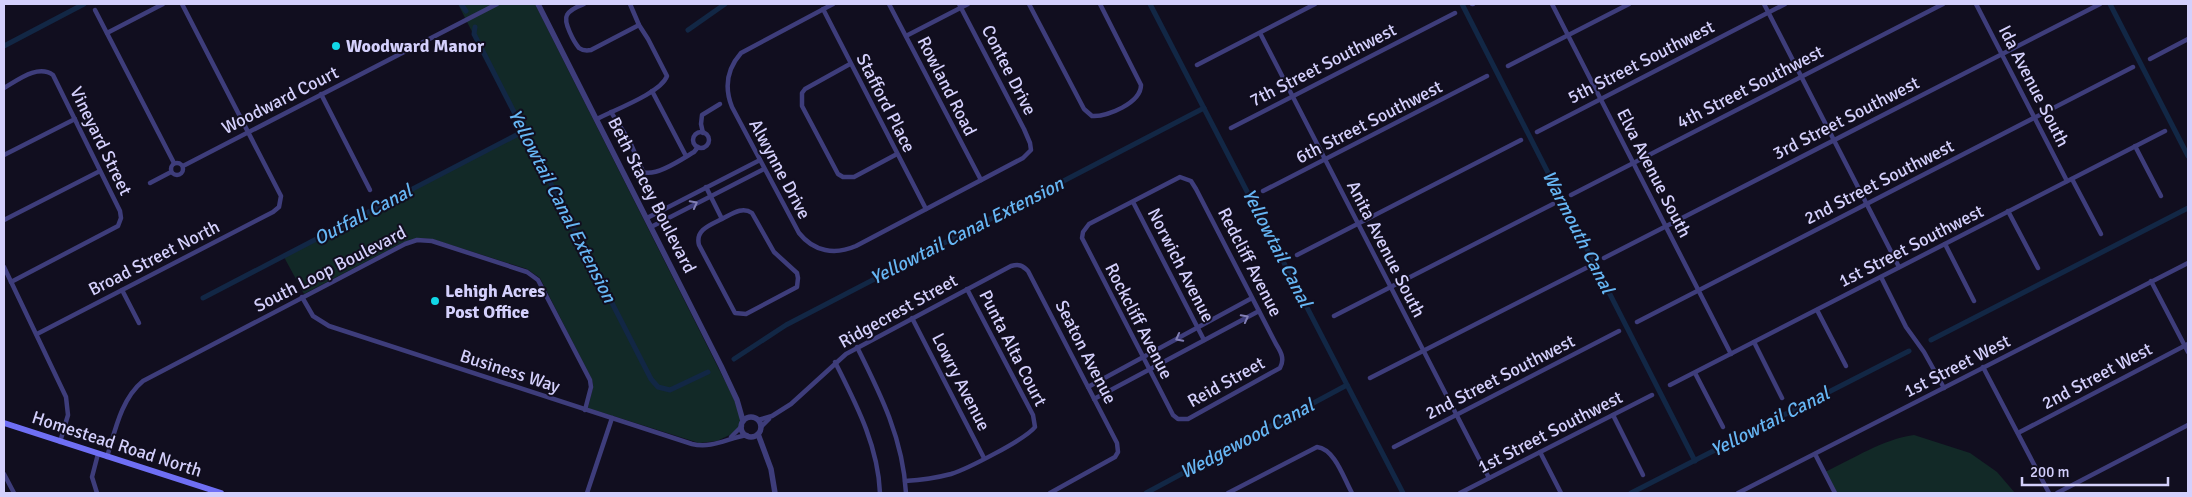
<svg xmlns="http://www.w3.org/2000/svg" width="2192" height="497" font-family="Signika,sans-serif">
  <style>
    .green { fill: #122927 }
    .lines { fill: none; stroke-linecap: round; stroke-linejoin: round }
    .canal { stroke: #122745; stroke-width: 5 }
    .minor { stroke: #3e3d7b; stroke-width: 4.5 }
    .tertiary { stroke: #3e3d7b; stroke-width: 5.5 }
    .secondary { stroke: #6f6ff4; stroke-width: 6 }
    .oneway { stroke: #827fb5 }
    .poi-dot { fill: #11d7e7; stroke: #110e1f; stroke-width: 2 }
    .labels { text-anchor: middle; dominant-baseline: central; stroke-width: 4; stroke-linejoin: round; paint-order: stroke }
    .poi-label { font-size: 18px; font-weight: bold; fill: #d4d0fc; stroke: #110e1f; text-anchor: start }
    .street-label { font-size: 18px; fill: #d4d0fc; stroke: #110e1f }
    .water-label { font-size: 19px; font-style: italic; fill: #66b6f4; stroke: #110e1f }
  </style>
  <rect width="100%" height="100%" fill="#110e1f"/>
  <g class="green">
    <path d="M458,4H535L734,399L741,420L740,430L717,441L699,443L588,408L593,387L592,380L540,278L527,269L432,239L417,238L404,242L304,294L284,257L523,133Z"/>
    <path d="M1914,435L1970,453L1997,472L2015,493H1836L1825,472C1853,459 1883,439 1914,435Z"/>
  </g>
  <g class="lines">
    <g class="canal">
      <path d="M461,4L466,11"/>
      <path d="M1150,4L1403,493"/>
      <path d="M1462,4L1695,461"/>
      <path d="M2110,4L2188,156"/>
      <path d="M475,27L474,34L651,379L658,387L670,390L708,372"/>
      <path d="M688,30L725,4"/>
      <path d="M4,46L84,4"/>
      <path d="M203,298L524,131"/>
      <path d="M1931,340L2188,208"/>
      <path d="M734,359L786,325L1204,108"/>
      <path d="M1146,493L1347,385"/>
      <path d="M1631,493L1909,351"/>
    </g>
    <g class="minor">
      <path d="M584,4C579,6 570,9 567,15C563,22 574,42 579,48C583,51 586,51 591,50L639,25"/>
      <path d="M833,4L741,53C727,69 724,87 732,107L799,233C814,252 835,255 856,246L1023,158L1031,150L1030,143L1024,129L959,4"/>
      <path d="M889,4L981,180"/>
      <path d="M1029,4L1084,109L1092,116C1107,117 1141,103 1141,85L1100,4"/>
      <path d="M1472,4H1473"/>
      <path d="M1552,4L1731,354"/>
      <path d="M1764,4L1899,267"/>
      <path d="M1976,4L2067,181"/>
      <path d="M823,9L926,209"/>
      <path d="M95,10L174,163"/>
      <path d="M107,33L163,4"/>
      <path d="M1260,33L1489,478"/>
      <path d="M906,36L968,4"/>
      <path d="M2150,59L2188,39"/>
      <path d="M850,64L805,89L802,93V106L838,174L843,177H854L897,154"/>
      <path d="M1197,65L1315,4"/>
      <path d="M1508,66L1629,4"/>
      <path d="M4,88C18,80 38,64 53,75L120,211L121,218L118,226L11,282"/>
      <path d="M652,91L686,156"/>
      <path d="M321,94L370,190"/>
      <path d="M611,112L630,142L643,172C656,177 682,159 694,152L698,147"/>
      <path d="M597,119C614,110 661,93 667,76L648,39L639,25L630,4"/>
      <path d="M1231,128L1455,13"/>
      <path d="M1537,132L1785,4"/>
      <circle cx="701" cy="140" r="8"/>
      <path d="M703,133L701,124L702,115L720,104"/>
      <path d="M2135,146L2161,196"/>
      <path d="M4,155L75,119"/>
      <circle cx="177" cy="169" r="6"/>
      <path d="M183,166L497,4"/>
      <path d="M1180,177L1191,181L1196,189L1276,344C1281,352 1285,359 1280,368L1188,419H1178L1173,415L1082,238L1083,232L1089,224Z"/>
      <path d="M2072,179L2101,234"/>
      <path d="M150,183L171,172"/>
      <path d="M706,187L722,219C732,214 742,206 752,213L774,252L797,273L798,278L797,287L746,314L735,313L699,245C695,230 710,225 722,219"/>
      <path d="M1263,191L1487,76"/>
      <path d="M1571,195L1943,4"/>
      <path d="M1133,202L1204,340"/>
      <path d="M2008,211L2038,268"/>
      <path d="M647,218L760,160"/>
      <path d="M4,220L100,171"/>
      <path d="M651,227L764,169"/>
      <path d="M1945,244L1974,301"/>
      <path d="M1297,255L1521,140"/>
      <path d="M1604,258L2100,4"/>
      <path d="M4,267L66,397L68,415L60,442"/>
      <path d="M1881,277L1906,327L1924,352L1944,388"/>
      <path d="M2151,281L2188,352"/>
      <path d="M122,290L139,323"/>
      <path d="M302,297L313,316L329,326L692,444C712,449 728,438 747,435"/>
      <path d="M1817,310L1846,366"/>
      <path d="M1334,316L1553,204"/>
      <path d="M912,318L984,458"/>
      <path d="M1637,322L2133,67"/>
      <path d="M37,334L273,212L279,207L281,196L182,4"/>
      <path d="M1754,342L1782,398"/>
      <path d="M857,347C881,395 903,439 906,493"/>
      <path d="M835,362C856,404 878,445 880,493"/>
      <path d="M1983,367L2049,493"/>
      <path d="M1695,373L1723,427"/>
      <path d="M1370,378L1586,268"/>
      <path d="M1670,385L2165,131"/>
      <path d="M1088,387L1252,298"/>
      <path d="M1094,399L1259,311"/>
      <path d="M1613,415L1643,475"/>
      <path d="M758,420L772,416L791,404L846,354L1011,266C1019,264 1022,265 1028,271L1117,443L1118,452L1115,457L1050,493"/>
      <path d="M761,427L769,419"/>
      <path d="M2018,433L2188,344"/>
      <path d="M731,437L742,426"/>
      <path d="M1394,447L1619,331"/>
      <path d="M1540,452L1561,493"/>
      <path d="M1815,454L1835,493"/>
      <path d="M107,457C115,431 121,399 143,381L405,244L417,240L432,241L527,272L538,280L590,380L591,387L585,410"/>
      <path d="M4,474L14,493"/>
      <path d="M905,481C921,480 936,478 951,474C967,469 1026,439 1035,427L1033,415L967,289"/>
      <path d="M97,493L92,477L98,454"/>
      <path d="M587,493L612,418"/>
      <path d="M1228,493L1317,447C1335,449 1344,479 1352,493"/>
      <path d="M1460,493L1652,395"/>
      <path d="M1738,493L2188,263"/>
      <path d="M2057,493L2188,425"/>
    </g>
    <g class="tertiary">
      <path d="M538,4L721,366L737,400L743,421"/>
      <circle cx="751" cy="427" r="10"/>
      <path d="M758,434L771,469L775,493"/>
    </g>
    <path class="secondary" d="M4,423L221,493"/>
  </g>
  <defs><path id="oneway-chevron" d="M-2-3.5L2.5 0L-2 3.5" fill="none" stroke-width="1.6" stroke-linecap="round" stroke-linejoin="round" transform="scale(1.25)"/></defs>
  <g class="oneway">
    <use href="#oneway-chevron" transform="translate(694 204) rotate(-28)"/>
    <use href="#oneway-chevron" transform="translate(1245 318) rotate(-28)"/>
    <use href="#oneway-chevron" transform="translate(1179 338) rotate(152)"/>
  </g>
  <g class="poi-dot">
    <circle cx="336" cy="46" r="5"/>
    <circle cx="435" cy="301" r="5"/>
  </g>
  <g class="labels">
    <g class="poi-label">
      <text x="346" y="46">Woodward Manor</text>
      <text x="445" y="291">Lehigh Acres<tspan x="445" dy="21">Post Office</tspan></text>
    </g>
    <g class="street-label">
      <text transform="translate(1641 62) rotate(-27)">5th Street Southwest</text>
      <text transform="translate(1323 65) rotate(-27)">7th Street Southwest</text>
      <text transform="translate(1009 70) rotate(63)">Contee Drive</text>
      <text transform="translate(947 86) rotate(63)">Rowland Road</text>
      <text transform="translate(2034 86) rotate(63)">Ida Avenue South</text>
      <text transform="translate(1750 87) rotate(-27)">4th Street Southwest</text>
      <text transform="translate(280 100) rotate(-27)">Woodward Court</text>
      <text transform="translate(886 103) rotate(63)">Stafford Place</text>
      <text transform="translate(1846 118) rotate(-27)">3rd Street Southwest</text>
      <text transform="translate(1369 122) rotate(-27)">6th Street Southwest</text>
      <text transform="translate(101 141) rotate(64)">Vineyard Street</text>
      <text transform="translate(780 169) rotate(62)">Alwynne Drive</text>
      <text transform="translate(1654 173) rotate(63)">Elva Avenue South</text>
      <text transform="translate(1879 182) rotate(-27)">2nd Street Southwest</text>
      <text transform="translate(652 195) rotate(63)">Beth Stacey Boulevard</text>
      <text transform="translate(1911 246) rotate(-27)">1st Street Southwest</text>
      <text transform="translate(1386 249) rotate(63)">Anita Avenue South</text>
      <text transform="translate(154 258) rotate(-27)">Broad Street North</text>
      <text transform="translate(1250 262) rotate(63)">Redcliff Avenue</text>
      <text transform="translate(1181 265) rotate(63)">Norwich Avenue</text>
      <text transform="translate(330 269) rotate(-27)">South Loop Boulevard</text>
      <text transform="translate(898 311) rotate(-29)">Ridgecrest Street</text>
      <text transform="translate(1139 321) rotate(63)">Rockcliff Avenue</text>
      <text transform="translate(1013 348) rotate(63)">Punta Alta Court</text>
      <text transform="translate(1086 352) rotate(63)">Seaton Avenue</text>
      <text transform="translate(1957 366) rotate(-27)">1st Street West</text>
      <text transform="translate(510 371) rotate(18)">Business Way</text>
      <text transform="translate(2097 376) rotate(-28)">2nd Street West</text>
      <text transform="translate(1500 377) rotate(-27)">2nd Street Southwest</text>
      <text transform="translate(961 382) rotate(63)">Lowry Avenue</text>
      <text transform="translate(1226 382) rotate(-29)">Reid Street</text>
      <text transform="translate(1550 432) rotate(-27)">1st Street Southwest</text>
      <text transform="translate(117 444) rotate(18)">Homestead Road North</text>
    </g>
    <g class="water-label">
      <text transform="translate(562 206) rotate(63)">Yellowtail Canal Extension</text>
      <text transform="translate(363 215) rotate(-28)">Outfall Canal</text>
      <text transform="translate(967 231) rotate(-27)">Yellowtail Canal Extension</text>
      <text transform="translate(1578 232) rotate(63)">Warmouth Canal</text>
      <text transform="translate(1277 248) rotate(63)">Yellowtail Canal</text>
      <text transform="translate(1770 422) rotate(-27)">Yellowtail Canal</text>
      <text transform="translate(1247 439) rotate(-28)">Wedgewood Canal</text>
    </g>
  </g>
  <rect width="2192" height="497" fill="none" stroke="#d4d0fc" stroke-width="10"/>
  <path d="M2022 477v8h146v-8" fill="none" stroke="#d4d0fc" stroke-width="2.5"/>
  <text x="2030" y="477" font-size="15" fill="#d4d0fc" stroke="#110e1f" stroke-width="4" paint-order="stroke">200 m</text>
</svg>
